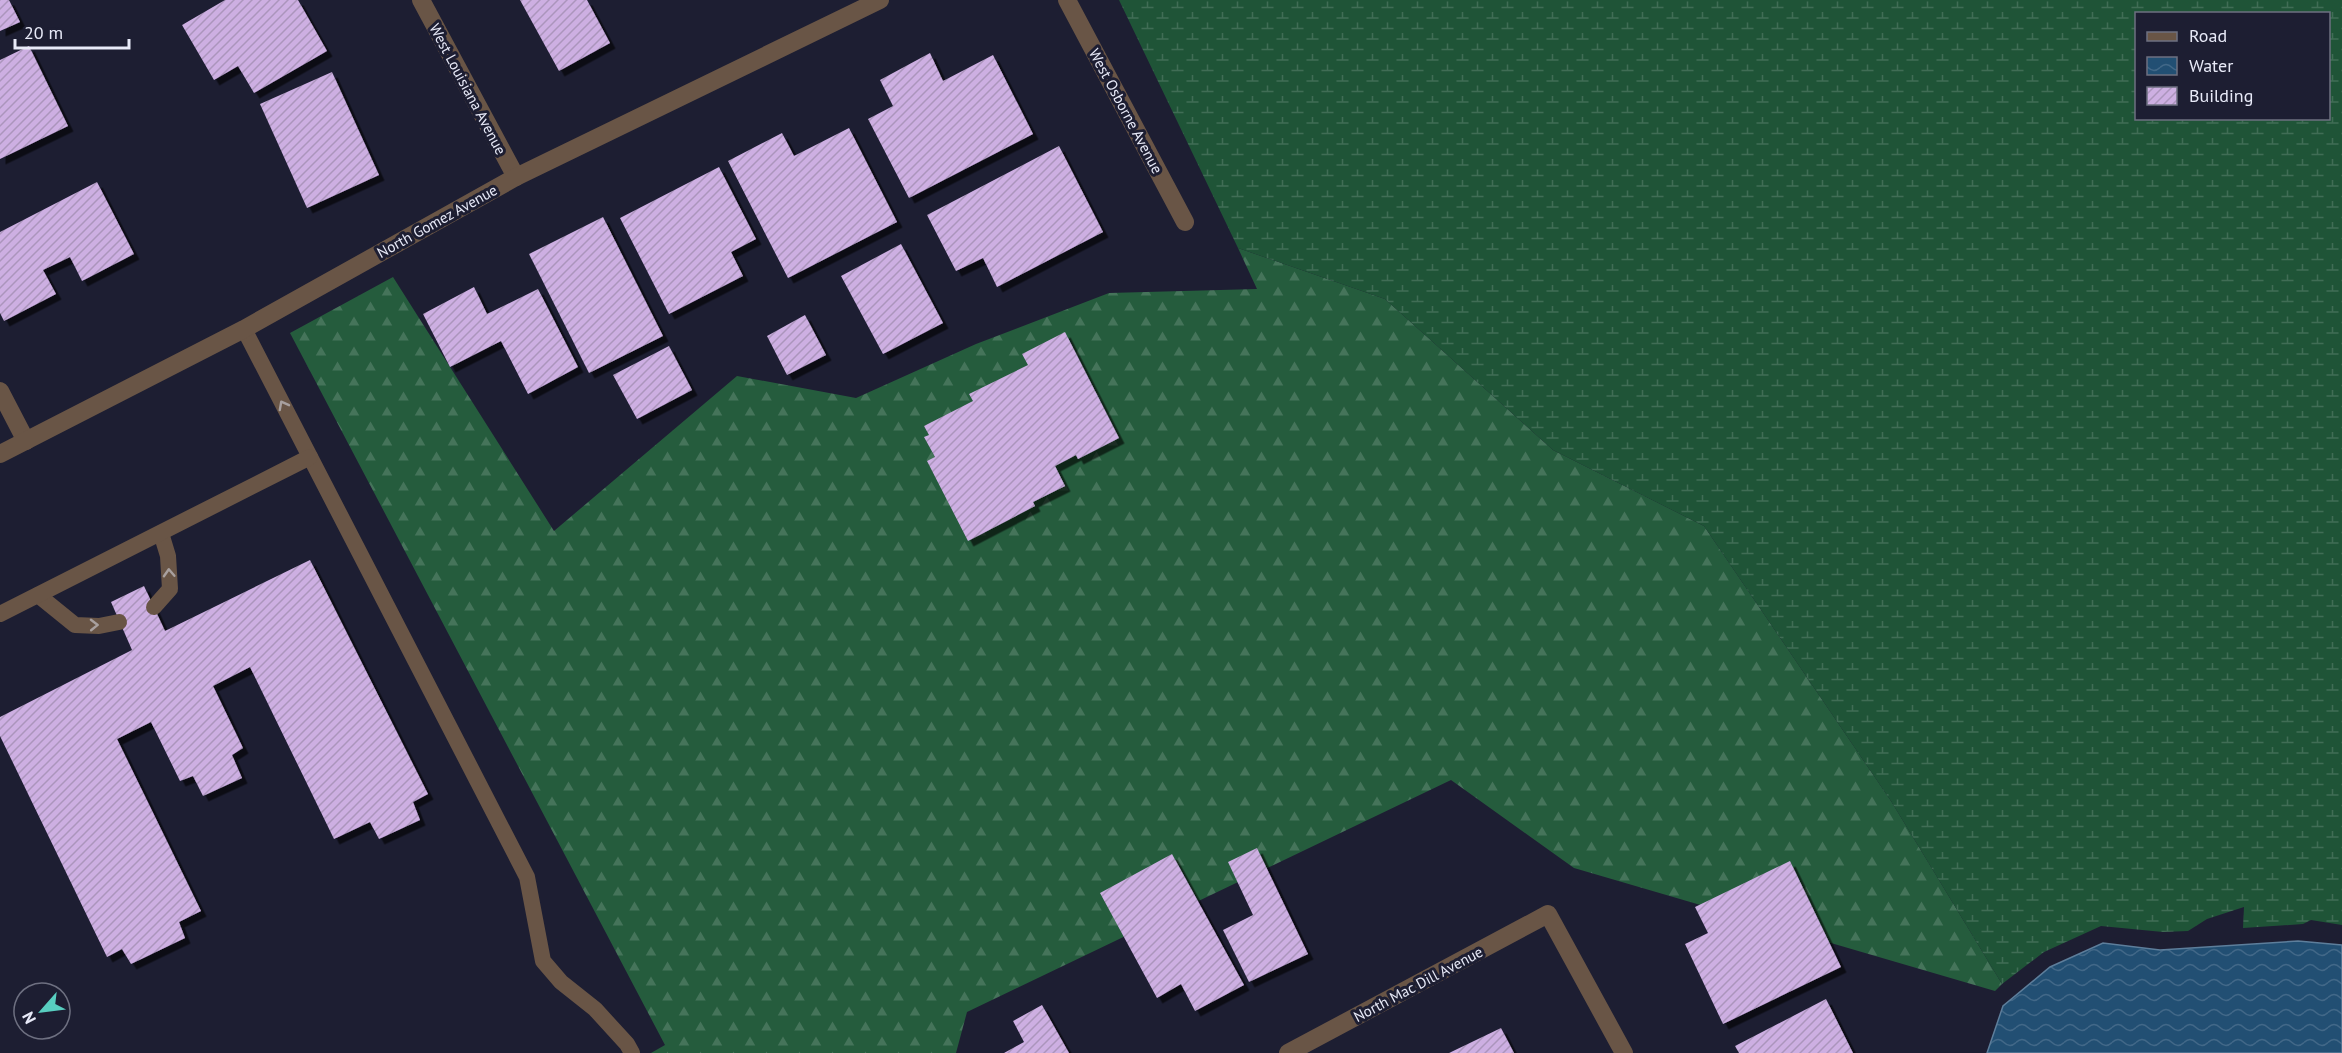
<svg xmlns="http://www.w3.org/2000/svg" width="2342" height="1053" font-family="'PT Sans',sans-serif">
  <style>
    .forest { fill: url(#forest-firs) }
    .wetland { fill: url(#wetland-marsh); fill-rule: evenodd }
    .water { fill: url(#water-waves); stroke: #5d7e9b; stroke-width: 1.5 }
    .building { fill: url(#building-hatch); filter: url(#shadow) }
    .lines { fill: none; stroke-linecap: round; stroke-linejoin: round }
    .lane { stroke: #695546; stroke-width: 16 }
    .street { stroke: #695546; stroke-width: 18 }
    .oneway { stroke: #a8a09f }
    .labels { text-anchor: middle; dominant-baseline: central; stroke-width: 6; stroke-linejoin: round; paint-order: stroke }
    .street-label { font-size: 15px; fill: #e8eaf8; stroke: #1d1e32 }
  </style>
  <defs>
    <pattern id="forest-firs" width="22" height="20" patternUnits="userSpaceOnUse" patternTransform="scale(1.5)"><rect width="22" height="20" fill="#255c3d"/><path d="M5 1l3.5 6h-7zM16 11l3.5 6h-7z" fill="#45745a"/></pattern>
    <pattern id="wetland-marsh" width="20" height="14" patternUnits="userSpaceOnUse" patternTransform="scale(1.5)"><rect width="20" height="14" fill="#1f5437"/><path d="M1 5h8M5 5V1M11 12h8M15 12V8" fill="none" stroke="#406d55"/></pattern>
    <pattern id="water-waves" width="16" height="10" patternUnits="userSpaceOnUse" patternTransform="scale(1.5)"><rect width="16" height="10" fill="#224f73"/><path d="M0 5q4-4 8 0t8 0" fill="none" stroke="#426888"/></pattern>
    <pattern id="building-hatch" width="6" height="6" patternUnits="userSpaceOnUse" patternTransform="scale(1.5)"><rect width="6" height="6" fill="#cdafe2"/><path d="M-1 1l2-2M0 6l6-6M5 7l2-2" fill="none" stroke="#ab95bc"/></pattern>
    <filter id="shadow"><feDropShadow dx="5.5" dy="5.5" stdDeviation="0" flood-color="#0009"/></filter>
  </defs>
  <rect width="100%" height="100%" fill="#1d1e32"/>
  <path class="forest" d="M1238,248L1385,299L1553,450L1704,526L1891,801L2002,984L1995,991L1574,868L1451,780L967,1012L956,1053H651L665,1045L290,333L393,277L554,531L737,376L856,398L976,344L1109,293L1257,289Z"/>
  <path class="wetland" d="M1119,0H2342V925L2311,920L2303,924L2243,928L2244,907L2207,919L2188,931L2163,932L2101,926L2044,952L2002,984L1891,801L1704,526L1553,450L1385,299L1238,248ZM2136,14H2328V118H2136Z"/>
  <path class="water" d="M2298,941L2342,945V1053H1987L2003,1006L2050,967L2103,943L2160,950Z"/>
  <g class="building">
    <path d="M0,0H9L20,22L0,31Z"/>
    <path d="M225,0H298L327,51L254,93L238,66L214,80L182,25Z"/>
    <path d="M520,0H587L610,43L559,71Z"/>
    <path d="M29,46L68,126L0,159V60Z"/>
    <path d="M930,53L943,81L993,55L1033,134L909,198L868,119L893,106L880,80Z"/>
    <path d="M332,72L379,175L307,208L260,104Z"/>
    <path d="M849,128L897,222L788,278L728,161L782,133L794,156Z"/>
    <path d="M1059,146L1103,232L997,287L983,258L956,271L927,215Z"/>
    <path d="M719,167L756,239L731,252L743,276L669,314L620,218Z"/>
    <path d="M97,182L134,254L82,281L70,257L43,270L56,294L4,321L0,313V232Z"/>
    <path d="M603,217L663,336L589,373L529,254Z"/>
    <path d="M901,244L943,323L883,354L841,276Z"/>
    <path d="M474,287L487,314L538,289L578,367L528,394L501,341L450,367L423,314Z"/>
    <path d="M805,315L826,355L787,375L767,336Z"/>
    <path d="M1065,332L1119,438L1078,459L1076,455L1055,466L1065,486L1033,502L1035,506L968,541L927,461L935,457L924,437L929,435L924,426L973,401L969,394L1028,365L1022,354Z"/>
    <path d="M669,346L692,390L637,419L613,375Z"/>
    <path d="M310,560L428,794L413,802L420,820L379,839L370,822L334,839L250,667L213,686L243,748L232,755L242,778L203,796L193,776L180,781L151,722L117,739L201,911L179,922L185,938L131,964L122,949L107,957L0,736V717L132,650L111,602L144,586L165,631Z"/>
    <path d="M1257,848L1308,954L1249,982L1223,930L1253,915L1228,862Z"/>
    <path d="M1172,854L1244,985L1195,1011L1181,984L1157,998L1100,893Z"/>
    <path d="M1790,861L1841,967L1723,1024L1685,944L1708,933L1695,907Z"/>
    <path d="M1826,999L1853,1053H1739L1735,1046Z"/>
    <path d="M1042,1005L1069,1053H1004L1024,1042L1013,1021Z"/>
    <path d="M1501,1028L1514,1053H1449Z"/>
  </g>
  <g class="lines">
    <g class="lane">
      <path d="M244,329L527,877L543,961L561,982L595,1009L627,1044L632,1053"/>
      <path d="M38,595L75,625L99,626L119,622"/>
      <path d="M154,607L170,589L168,556L161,533"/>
      <path d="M0,614L310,457"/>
    </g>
    <g class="street">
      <path d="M421,0L516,177"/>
      <path d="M1067,0L1185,222"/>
      <path d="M0,391L26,441"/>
      <path d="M0,454L244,329L516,177L880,0"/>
      <path d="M1288,1053L1548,914L1624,1053"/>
    </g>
  </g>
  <defs><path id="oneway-chevron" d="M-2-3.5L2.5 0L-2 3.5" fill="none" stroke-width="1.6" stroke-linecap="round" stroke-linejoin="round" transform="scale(1.5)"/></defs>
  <g class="oneway">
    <use href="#oneway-chevron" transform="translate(283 405) rotate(-118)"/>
    <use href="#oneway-chevron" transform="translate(169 573) rotate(-93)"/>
    <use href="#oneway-chevron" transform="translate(94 625) rotate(-1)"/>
  </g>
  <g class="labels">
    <g class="street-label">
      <text transform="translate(468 89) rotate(62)">West Louisiana Avenue</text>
      <text transform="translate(1126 111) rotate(62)">West Osborne Avenue</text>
      <text transform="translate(437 221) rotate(-29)">North Gomez Avenue</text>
      <text transform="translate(1418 984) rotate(-28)">North Mac Dill Avenue</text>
    </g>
  </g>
  <rect x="2135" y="12" width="195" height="108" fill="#1d1e32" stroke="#6e7081" stroke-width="1.5"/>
  <rect x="2147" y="32" width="30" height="9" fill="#695546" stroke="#6e7081" stroke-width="1.5"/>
  <text x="2189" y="42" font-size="18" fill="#e8eaf8">Road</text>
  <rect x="2147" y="57" width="30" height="18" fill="url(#water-waves)" stroke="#6e7081" stroke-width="1.5"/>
  <text x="2189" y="72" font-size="18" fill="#e8eaf8">Water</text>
  <rect x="2147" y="87" width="30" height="18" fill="url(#building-hatch)" stroke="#6e7081" stroke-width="1.5"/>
  <text x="2189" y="102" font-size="18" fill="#e8eaf8">Building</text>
  <g transform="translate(42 1011) rotate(242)"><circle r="28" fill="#1d1e32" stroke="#6e7081" stroke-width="1.5"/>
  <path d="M0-4.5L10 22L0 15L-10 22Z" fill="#58cec0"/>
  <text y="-9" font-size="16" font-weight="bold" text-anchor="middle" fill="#e8eaf8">N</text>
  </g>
  <path d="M15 39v9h114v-9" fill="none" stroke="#e8eaf8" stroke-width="3"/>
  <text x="24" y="39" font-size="18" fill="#e8eaf8" stroke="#1d1e32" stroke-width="4.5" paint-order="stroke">20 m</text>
</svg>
